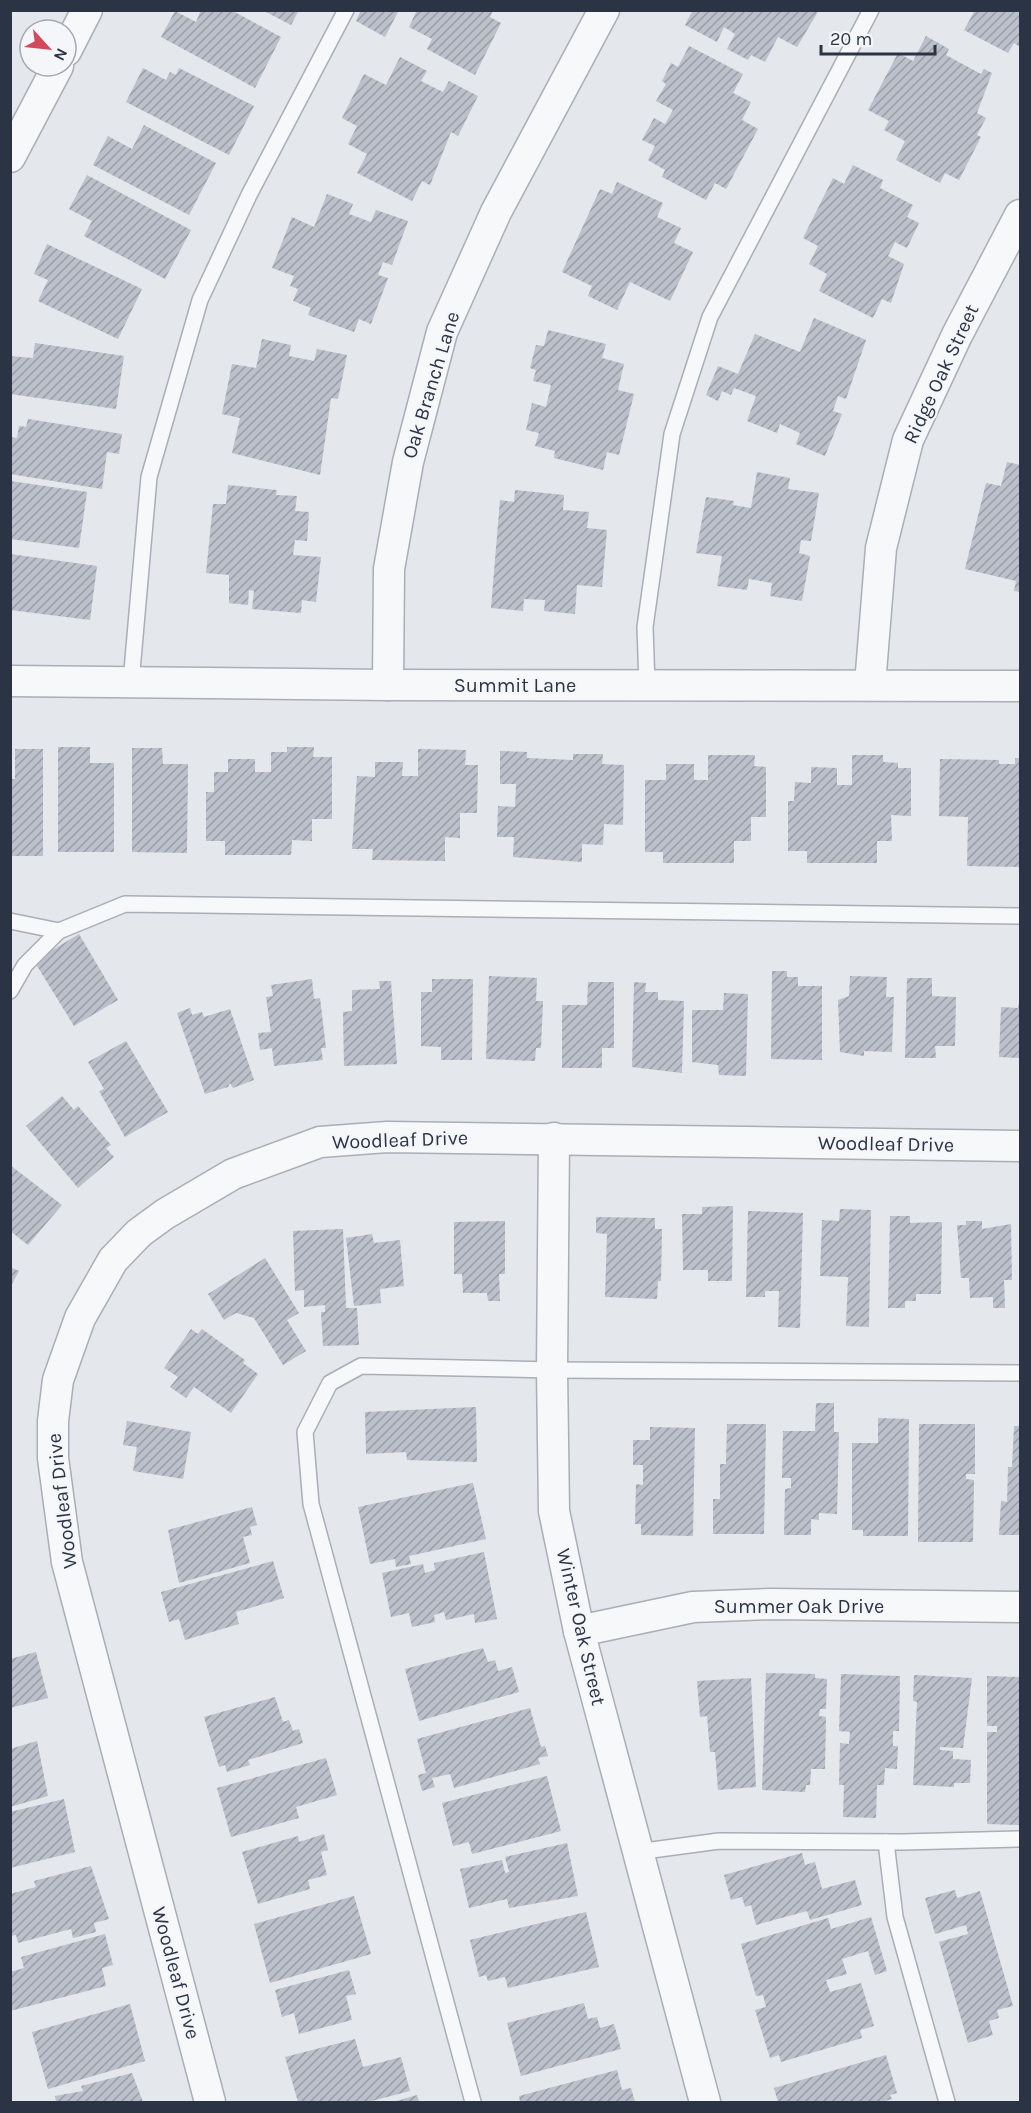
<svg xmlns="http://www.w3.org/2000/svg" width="1031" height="2113" font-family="Karla,sans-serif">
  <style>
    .building { fill: url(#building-hatch) }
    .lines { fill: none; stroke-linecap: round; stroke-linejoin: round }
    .service-casing { stroke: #a9aeb7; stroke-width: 18 }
    .minor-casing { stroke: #a9aeb7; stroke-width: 33 }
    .service { stroke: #f7f8fa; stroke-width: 15 }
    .minor { stroke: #f7f8fa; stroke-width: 30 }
    .labels { text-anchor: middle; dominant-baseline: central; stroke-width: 4.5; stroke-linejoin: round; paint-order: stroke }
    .street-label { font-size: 20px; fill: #2b3445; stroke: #f4f6f9 }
  </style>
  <defs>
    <pattern id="building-hatch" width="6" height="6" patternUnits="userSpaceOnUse" patternTransform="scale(1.5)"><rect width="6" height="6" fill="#bbc0ca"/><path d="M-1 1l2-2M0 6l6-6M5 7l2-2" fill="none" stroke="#989da6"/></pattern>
  </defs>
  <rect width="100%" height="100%" fill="#e4e7ec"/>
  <g class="building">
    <path d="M201,10H231L281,37L255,88L161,37L175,11L196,22Z"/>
    <path d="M262,10H299L291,25Z"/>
    <path d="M361,10H399L385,37L356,21Z"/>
    <path d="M417,10H493L490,17L501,23L475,75L427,49L432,39L409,27Z"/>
    <path d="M693,10H819L797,47L778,37L765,62L751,55L748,60L727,49L735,34L724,27L717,42L685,25Z"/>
    <path d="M971,10H1020V47L1014,43L1008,53L964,30L974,12Z"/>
    <path d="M926,36L949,49L946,55L981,74L984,69L992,73L977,113L986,118L977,135L981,137L959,180L945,173L940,183L896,160L905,141L884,130L889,121L868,110L898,53L913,61Z"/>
    <path d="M689,46L743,74L733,93L751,102L742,120L758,129L726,189L715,183L706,200L662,177L665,170L648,160L655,146L642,140L654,118L665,124L673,110L656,101L666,84L662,81L671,63L678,67Z"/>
    <path d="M400,57L427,71L421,81L443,92L449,81L478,96L458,136L451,132L430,185L422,181L412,201L357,173L367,154L348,144L357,126L342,118L364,74L386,85Z"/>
    <path d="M143,68L166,80L170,72L176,75L179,68L254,106L229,155L126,102Z"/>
    <path d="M144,125L216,163L189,215L93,165L108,136L132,149Z"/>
    <path d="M853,165L883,180L880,188L913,205L907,217L919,223L907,248L895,242L888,256L904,264L891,303L882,299L873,318L819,291L827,274L809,264L818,246L803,238L833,178L844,184Z"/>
    <path d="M87,175L191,230L165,279L84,236L92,221L69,209Z"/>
    <path d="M617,182L663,203L657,217L681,228L674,243L693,252L670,301L630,282L617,310L588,296L592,286L562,272L600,189L612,194Z"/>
    <path d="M327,194L353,204L349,214L371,222L376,210L408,221L392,265L383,262L378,275L388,278L371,324L359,319L354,332L308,315L311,308L293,301L298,289L290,286L294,276L272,268L292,217L314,227Z"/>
    <path d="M47,244L142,289L118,339L38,301L48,280L34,274Z"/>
    <path d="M814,318L866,340L846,399L838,396L833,411L842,414L825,456L796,444L800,433L780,424L777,433L747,421L756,396L734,388L731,395L722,391L718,401L706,395L718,366L738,374L755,334L800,352Z"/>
    <path d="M548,330L606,344L602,358L624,364L618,390L634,394L619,455L607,452L603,470L554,458L555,451L535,446L539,433L526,430L532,403L546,407L551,385L533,381L536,370L530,368L536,345L544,346Z"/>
    <path d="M262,339L291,345L289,356L314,361L317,349L347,355L338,399L331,398L320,475L232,453L240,418L222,414L232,364L256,368Z"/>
    <path d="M35,343L124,356L116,409L10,394V356L33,358Z"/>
    <path d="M28,419L122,434L119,454L107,452L102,489L10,474V437L17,438L19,426L26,427Z"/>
    <path d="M1007,462L1020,465V592L1014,591L1016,581L965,569L986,483L1001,486Z"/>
    <path d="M757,472L790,478L788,489L819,493L811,541L801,540L799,553L810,556L802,601L770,596L772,583L749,579L747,590L717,586L722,556L696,553L706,497L734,501L733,505L751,508Z"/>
    <path d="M10,481L87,492L79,548L10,539Z"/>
    <path d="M228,485L277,490L276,495L297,496L295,511L309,512L307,541L295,540L293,555L321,557L316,602L302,600L301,613L252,609L254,591L249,590L248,605L229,603V575L206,573L213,504H226Z"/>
    <path d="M515,490L564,495L563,510L589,512L587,528L607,530L602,587L577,585L575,614L544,611L545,600L524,599L523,611L491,608L500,500L514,502Z"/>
    <path d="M10,554L97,566L90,620L10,610Z"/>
    <path d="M58,747H90V763H114V852H58Z"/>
    <path d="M287,747H314L313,757H332V819H312V841L292,840L291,855H225V841H206V792H214V772H228V759H255V772H271V752H287Z"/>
    <path d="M132,748H162L163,764H188L187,853L132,852Z"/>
    <path d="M15,749H43V856H10V779H15Z"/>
    <path d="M418,749L466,750L465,765H478L477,813H460V838L445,837V861L372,860L373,849H352L357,776L375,777V762H403L402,776H418Z"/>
    <path d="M500,751L527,752V758L573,760V754H603L602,764L624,765L623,825L604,824L603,845L582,844V862L513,857L514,837H497L498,806L515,807L516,784H500Z"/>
    <path d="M708,755H755L754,766L766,767V817H751V841H734V863H663V852H645V780H666V764H694V780H708Z"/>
    <path d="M852,755H883V762L898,763V768H911V816L891,815L892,841H877V863H807V851H788V801H794L795,782L811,783V767L837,768V785H852Z"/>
    <path d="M1015,758H1020V867L967,866L968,817L939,816L940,759L999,760V764H1015Z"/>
    <path d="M79,934L118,1000L74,1026L34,961Z"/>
    <path d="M772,971H787V977H798V986H822V1060L771,1059Z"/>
    <path d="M489,976L537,978L536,1001H543L541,1048H536L535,1061L486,1059Z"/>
    <path d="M850,976L887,977L886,997H894L892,1052L864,1051V1056L840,1052L838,1000L849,996Z"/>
    <path d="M907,978H932V996L956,997L955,1046H935L936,1058H905Z"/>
    <path d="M312,979L314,999L320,998L326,1048H321L323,1060L274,1066L272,1048L260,1050L258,1033L271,1032L266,997L273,996L271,985Z"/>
    <path d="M432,979H473L472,1060H441V1047L421,1046V992H432Z"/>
    <path d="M379,981H391L397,1064L344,1066L343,1012L352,1011V990L380,989Z"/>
    <path d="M588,982H614V1048H602V1068H562V1005H587Z"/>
    <path d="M634,982L646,983L645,992H658V1000L684,1001L682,1073L632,1067Z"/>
    <path d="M724,993L748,994L746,1076L719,1075L718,1065L692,1062V1010H723Z"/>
    <path d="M1019,1002H1020V1058L999,1057L1001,1007L1018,1008Z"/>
    <path d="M190,1008L192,1015L202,1012L204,1017L230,1009L254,1080L233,1088L230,1083L228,1087L205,1094L177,1013Z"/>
    <path d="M126,1041L168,1112L125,1137L99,1091L104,1089L88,1062Z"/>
    <path d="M62,1096L74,1110L78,1106L111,1145L106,1148L114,1157L78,1188L26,1126Z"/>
    <path d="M10,1165L62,1205L28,1245L10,1231Z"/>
    <path d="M733,1206L732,1281H708V1270H683L682,1214H702V1207Z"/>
    <path d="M840,1209L871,1210L869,1327L846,1326L848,1277L820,1276L822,1220L839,1221Z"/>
    <path d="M748,1211L803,1213L800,1328L778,1327L779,1291H765V1297H746Z"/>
    <path d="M890,1216H910V1223L942,1222L941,1294H916V1301H905V1308H888Z"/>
    <path d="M596,1217L655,1218V1229H662L661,1281H658L657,1299L605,1297L607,1234L596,1233Z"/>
    <path d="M505,1221V1274H499L500,1301H488L487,1293H463L462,1274H454V1222Z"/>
    <path d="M966,1221H982V1229L1011,1224L1012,1280H1004L1005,1308H993V1297L970,1298L969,1278H961L957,1225H966Z"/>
    <path d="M343,1229L346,1308H357L359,1345L323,1346L321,1312H325V1305L304,1307V1290L295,1291L293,1231Z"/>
    <path d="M372,1234L374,1243L400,1240L404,1286L380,1289L381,1303L354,1306L346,1238Z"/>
    <path d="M265,1258L299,1313L287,1320L306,1351L283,1365L254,1318L236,1313L224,1320L208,1294Z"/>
    <path d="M10,1267L19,1271L10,1288Z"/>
    <path d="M191,1329L198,1334L202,1329L245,1360L243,1363L258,1374L231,1413L194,1387L186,1398L170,1387L178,1377L164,1368Z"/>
    <path d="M816,1403H834V1432H839L837,1514L819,1513V1520L811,1519V1535H784L785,1489L791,1488V1478H782L783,1431H815Z"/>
    <path d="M476,1407L477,1462L407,1460L406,1452L366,1454L365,1412Z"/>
    <path d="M878,1418L909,1419L908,1536H863V1530H852V1443H878Z"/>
    <path d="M127,1421L191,1432L183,1479L133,1471L137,1447L123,1445Z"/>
    <path d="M727,1424H766L764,1534H713V1499H720V1464H726Z"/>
    <path d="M919,1424H975V1474H966V1479L974,1480L973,1542H918Z"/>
    <path d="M1014,1426H1020V1535H999L1001,1501L1007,1502L1008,1467H1012Z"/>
    <path d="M650,1427L695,1428L693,1536L641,1535V1524H635L636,1484L643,1485V1465H633V1440H650Z"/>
    <path d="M473,1483L486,1539L409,1556L411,1564L396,1567L395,1559L370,1564L358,1507Z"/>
    <path d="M252,1507L257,1525L250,1527L252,1535L243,1537L250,1563L179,1583L168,1530Z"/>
    <path d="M484,1552L497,1619L475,1623L474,1614L446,1620L444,1612L434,1615L435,1622L412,1627L409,1613L391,1617L382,1573L423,1564L425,1573L435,1570L434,1563Z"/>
    <path d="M273,1561L284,1598L236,1612L239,1624L185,1640L179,1619L169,1622L161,1592Z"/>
    <path d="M483,1648L488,1662L495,1660L498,1671L512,1667L519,1692L419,1721L405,1669Z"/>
    <path d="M36,1652L48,1698L10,1708V1659Z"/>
    <path d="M766,1673L815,1674V1678L827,1679L826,1709H820L819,1716L826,1717L825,1769H811L810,1785H806L805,1792L762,1790Z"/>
    <path d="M841,1674L900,1676L899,1731H893V1746H898L897,1769L885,1768L884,1785H877L876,1818L843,1817L844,1785H839L840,1743L849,1744L850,1732L839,1731Z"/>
    <path d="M914,1675L972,1678L963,1748L940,1747V1750L953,1751V1759L971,1760L970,1783H954V1787L913,1785L917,1702L913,1701Z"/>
    <path d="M987,1676L1020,1677V1825L987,1824V1732H997V1726H987Z"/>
    <path d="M751,1678L756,1787L718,1790L715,1752H710L707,1716L700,1717L697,1681Z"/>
    <path d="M275,1697L283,1722L289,1720L293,1731L299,1729L303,1743L248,1760L250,1765L227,1772L225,1765L219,1767L204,1717Z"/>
    <path d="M530,1708L541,1747L545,1746L548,1756L538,1758L540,1764L454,1788L450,1774L432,1778L435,1787L422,1791L418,1775L426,1773L417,1739Z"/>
    <path d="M37,1741L48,1796L10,1807V1749Z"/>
    <path d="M326,1758L337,1795L296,1807L299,1818L231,1837L217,1788Z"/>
    <path d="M547,1776L561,1831L472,1854L469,1842L453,1846L442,1803Z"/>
    <path d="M64,1799L75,1852L10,1868V1812Z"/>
    <path d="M324,1834L328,1850L321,1852L327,1875L308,1880L310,1889L258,1904L242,1852L298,1836L299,1842Z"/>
    <path d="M567,1843L578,1896L509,1908L507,1899L469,1908L460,1869L502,1860L505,1873L509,1872L505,1857Z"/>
    <path d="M802,1853L805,1865L815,1862L822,1889L855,1880L862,1905L810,1920L807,1911L756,1925L751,1905L745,1907L742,1897L731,1900L724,1875Z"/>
    <path d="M91,1866L109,1919L94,1923L96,1932L73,1938L71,1929L18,1943L16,1935L10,1936V1894L36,1887L34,1881Z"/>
    <path d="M955,1890L957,1898L980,1891L1013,2006L997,2010L999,2018L989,2021L993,2035L968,2043L939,1942L968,1934L966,1925L935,1934L925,1898Z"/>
    <path d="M354,1896L371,1954L270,1983L254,1924Z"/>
    <path d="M586,1912L599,1967L508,1988L505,1977L488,1981L486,1975L479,1977L470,1940Z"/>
    <path d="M871,1917L887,1971L875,1975L868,1951L842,1959L847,1974L826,1980L830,1992L861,1983L874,2026L860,2030L862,2038L781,2062L779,2055L770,2058L755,2010L766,2007L763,1995L756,1996L741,1944L828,1918L831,1929Z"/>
    <path d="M105,1934L113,1965L102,1968L106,1986L10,2011V1972L24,1968L21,1957Z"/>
    <path d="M349,1970L356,1994L346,1996L352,2020L299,2034L294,2013L282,2017L275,1990Z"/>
    <path d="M584,2003L588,2019L597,2017L600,2028L614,2024L621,2049L521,2076L507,2023Z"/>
    <path d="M130,2004L145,2061L48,2089L32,2032Z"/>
    <path d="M355,2039L363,2067L401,2057L410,2091L368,2102H298L285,2057Z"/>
    <path d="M886,2055L897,2093L890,2095L892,2099L881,2102H778L774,2088Z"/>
    <path d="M617,2070L622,2090L631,2088L635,2102H520L519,2096Z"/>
    <path d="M132,2073L143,2102H56L55,2096L83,2091L81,2086Z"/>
    <path d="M417,2095L419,2102H393Z"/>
  </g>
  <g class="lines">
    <g class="service-casing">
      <g id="service">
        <path d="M131,682L149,477L200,300L249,195L346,10"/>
        <path d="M647,685L645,627L672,434L710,317L871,10"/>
        <path d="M10,921L59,931"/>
        <path d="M10,991L25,965L59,931L125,904L1020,916"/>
        <path d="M886,1842L895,1917L947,2102"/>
        <path d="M637,1852L719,1841L903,1842L1020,1839"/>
        <path d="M473,2102L311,1504L305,1432L330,1383L361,1366L552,1370L1020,1373"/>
      </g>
    </g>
    <g class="minor-casing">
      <g id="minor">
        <path d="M66,51L87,10"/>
        <path d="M10,157L58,66"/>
        <path d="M10,681L388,685L1020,686"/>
        <path d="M388,685L389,569L408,462L442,332L496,212L604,10"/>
        <path d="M870,685L881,548L908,440L957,335L1020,215"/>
        <path d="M554,1138L552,1370L554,1511L579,1631L705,2102"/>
        <path d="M579,1631L693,1607L772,1604L1020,1607"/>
        <path d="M210,2102L67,1562L53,1458V1421L58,1380L80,1318L113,1260L139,1233L165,1214L233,1174L320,1142L387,1137L1020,1146"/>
      </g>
    </g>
    <use href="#service" class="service"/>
    <use href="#minor" class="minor"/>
  </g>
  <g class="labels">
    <g class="street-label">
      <text transform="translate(941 374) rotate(-65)">Ridge Oak Street</text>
      <text transform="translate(431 385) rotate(-73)">Oak Branch Lane</text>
      <text x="515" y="685">Summit Lane</text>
      <text transform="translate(400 1140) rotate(-2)">Woodleaf Drive</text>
      <text transform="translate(886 1144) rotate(1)">Woodleaf Drive</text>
      <text transform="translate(62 1501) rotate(-97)">Woodleaf Drive</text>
      <text x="799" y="1606">Summer Oak Drive</text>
      <text transform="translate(581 1627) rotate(77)">Winter Oak Street</text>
      <text transform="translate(176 1973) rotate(75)">Woodleaf Drive</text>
    </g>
  </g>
  <rect width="1031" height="2113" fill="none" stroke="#2b3445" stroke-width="24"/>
  <g transform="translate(48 48) rotate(117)"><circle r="28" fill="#f4f6f9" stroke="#a4a8b1" stroke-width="1.5"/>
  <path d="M0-4.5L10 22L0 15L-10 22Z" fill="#d1495b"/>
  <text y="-9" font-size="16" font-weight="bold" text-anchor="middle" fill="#2b3445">N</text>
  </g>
  <path d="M821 45v9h114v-9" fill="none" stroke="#2b3445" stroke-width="3"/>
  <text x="830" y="45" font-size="18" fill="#2b3445" stroke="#f4f6f9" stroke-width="4.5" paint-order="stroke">20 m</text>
</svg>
